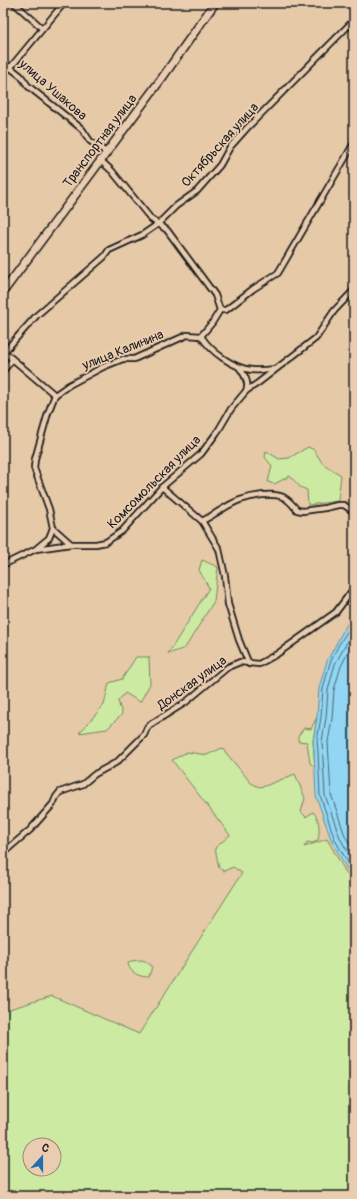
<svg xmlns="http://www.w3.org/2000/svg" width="357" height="1199" font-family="Pangolin,sans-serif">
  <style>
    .green { fill: #cceaa2; stroke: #74835f; fill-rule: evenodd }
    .water { fill: #92d6f3; stroke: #638c9d }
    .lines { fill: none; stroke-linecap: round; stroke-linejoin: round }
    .shore { stroke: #4b6672; stroke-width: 1 }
    .minor-casing { stroke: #1c1c1c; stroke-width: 8 }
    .secondary-casing { stroke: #1c1c1c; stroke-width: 10 }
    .minor { stroke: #eacdb1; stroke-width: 4.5 }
    .secondary { stroke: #eacdb1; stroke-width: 7 }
    .labels { text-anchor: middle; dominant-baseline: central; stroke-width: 3.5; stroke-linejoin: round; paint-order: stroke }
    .street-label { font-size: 13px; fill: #1c1c1c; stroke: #eacdb1 }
  </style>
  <rect width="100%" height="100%" fill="#e6caa8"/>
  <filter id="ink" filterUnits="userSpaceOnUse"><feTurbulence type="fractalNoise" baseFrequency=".025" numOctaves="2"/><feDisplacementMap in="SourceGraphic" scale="8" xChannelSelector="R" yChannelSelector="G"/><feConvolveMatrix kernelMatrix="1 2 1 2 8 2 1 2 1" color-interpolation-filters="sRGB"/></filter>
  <g filter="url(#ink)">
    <g class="green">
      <path d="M308,447L314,450L323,464L341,475L338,501L308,505L307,490L300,487L290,476L274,484L268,482L272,466L265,457L266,451L279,459L289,458Z"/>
      <path d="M202,560L218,567L214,601L185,648L168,654L209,588L199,570Z"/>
      <path d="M136,657H149L150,684L140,702L125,693L118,701L122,714L107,729L79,733L104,705L109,683L122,679Z"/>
      <path d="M317,717L313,741L315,767L310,763L307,742L298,741V736L304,728L311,729Z"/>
      <path d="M222,748L251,783L259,787L265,786L295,774L305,798L301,812L306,817L313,812C320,819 320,831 318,840L313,843L307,842L304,847L327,839L354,887V1196H3V1011L52,996L139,1034L242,873L233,867L224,871L219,868L215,848L230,835L172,760L187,752L207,755ZM30,1145H54V1169H30Z"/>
      <path d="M141,960L145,961L152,966L149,977C140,977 129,973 128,963L131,961Z"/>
    </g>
    <path class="water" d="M354,613V882L332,842L316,796L314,752L313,741L317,717L319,688L327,661L344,629Z"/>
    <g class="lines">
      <g class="shore">
        <path d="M354,621L338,646L330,663L323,689L321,717L317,741L318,752L320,795L335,840L354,873"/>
        <path d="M354,630L335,664L332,675L328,690L326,718L322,741L325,795L340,838L354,863"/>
        <path d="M354,641L341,666L334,690L332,719L328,742L331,794L345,836L354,851"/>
      </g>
      <g class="minor-casing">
        <g id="minor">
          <path d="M14,3L42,28"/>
          <path d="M3,62L21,76L28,86L82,129L90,141L106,152"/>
          <path d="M10,68L64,3"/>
          <path d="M100,160L112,171L151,219L167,230L215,295L220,310L212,323L201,336C211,352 233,368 252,370C260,371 267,370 275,369"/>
          <path d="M220,310H226L253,289L278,273L354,143"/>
          <path d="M3,351L55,395"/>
          <path d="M4,352L37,315L104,257L109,250L142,235L158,224L176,206L197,191L220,165L230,147L247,128L354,20"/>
          <path d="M239,367C244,374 250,383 246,391"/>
          <path d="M3,371L12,360"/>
          <path d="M162,487L202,521L219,549L225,576L228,604L239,640L249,664"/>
          <path d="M202,521C215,515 226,505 240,500C252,496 272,492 283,497C289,500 293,505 297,510L303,511L325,508L338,505H344L354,512"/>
          <path d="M53,528L71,544"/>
          <path d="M37,548L49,538L53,528L49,509L34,468L35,459L48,413L55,395L69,385L103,367L123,359H134L187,335L201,336"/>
          <path d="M3,565L36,549L71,544H96L106,542L122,531L162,487L201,454L218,431L231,409L246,391L258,383L316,338L334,311L354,290"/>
          <path d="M3,855L10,847L30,830L53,804L56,797L60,792L83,784L95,774L117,762L144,735L147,728L151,724L186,702L228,667L240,662L259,664L277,654L336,612L354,588"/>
        </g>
      </g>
      <g class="secondary-casing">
        <path id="secondary" d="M3,292L162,78L215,3"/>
      </g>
      <use href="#minor" class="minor"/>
      <use href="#secondary" class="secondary"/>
    </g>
  </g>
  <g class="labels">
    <g class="street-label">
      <text transform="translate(53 90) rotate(41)">улица Ушакова</text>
      <text transform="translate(100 141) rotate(-53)">Транспортная улица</text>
      <text transform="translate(220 145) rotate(-48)">Октябрьская улица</text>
      <text transform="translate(123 350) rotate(-22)">улица Калинина</text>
      <text transform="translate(154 482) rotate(-45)">Комсомольская улица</text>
      <text transform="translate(192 683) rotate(-36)">Донская улица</text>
    </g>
  </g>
  <rect width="357" height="1199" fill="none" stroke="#eacdb1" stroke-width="16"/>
  <rect x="8" y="8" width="341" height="1183" fill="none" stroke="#1c1c1c" stroke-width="1.5" filter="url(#ink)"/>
  <g transform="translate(42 1157) rotate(21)"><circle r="19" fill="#eacdb1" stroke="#988675"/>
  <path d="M0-3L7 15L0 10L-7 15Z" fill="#1f6fb2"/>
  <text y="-6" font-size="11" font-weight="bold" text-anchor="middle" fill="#1c1c1c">С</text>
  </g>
</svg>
